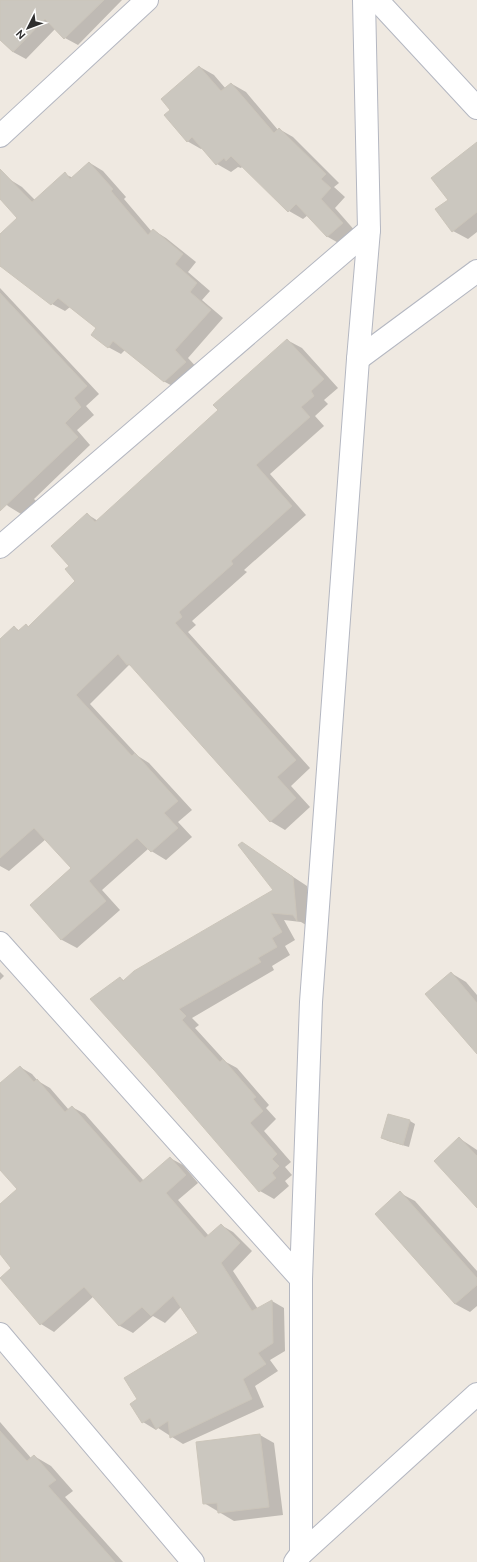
<svg xmlns="http://www.w3.org/2000/svg" width="477" height="1562" font-family="Ubuntu,sans-serif">
  <style>
    .shadow { fill: #0003 }
    .building { fill: #cbc7bf; stroke: #cbc5ba }
    .lines { fill: none; stroke-linecap: round; stroke-linejoin: round }
    .minor-casing { stroke: #b4b7c1; stroke-width: 24 }
    .tertiary-casing { stroke: #b4b7c1; stroke-width: 24 }
    .minor { stroke: #fff; stroke-width: 22 }
    .tertiary { stroke: #fff; stroke-width: 22 }
  </style>
  <rect width="100%" height="100%" fill="#efe9e1"/>
  <g class="shadow">
    <path d="M0,0H122L78,45L65,38L56,28L26,59L13,52L0,39Z"/>
    <path d="M200,67L214,75L226,89L232,84L246,92L278,130L279,129L293,137L339,183L334,187L345,197L335,208L356,232L342,245L328,237L308,215L303,219L289,211L243,166L241,168L238,167L231,172L217,164L203,148L201,149L187,141L172,110Z"/>
    <path d="M477,143V232L468,239L453,231Z"/>
    <path d="M90,163L103,171L126,197L124,199L152,232L153,230L166,238L196,262L188,272L210,291L202,300L223,318L188,358L199,370L178,389L165,382L125,350L121,354L108,347L97,328L70,307L65,311L52,304L2,266L0,267V235L19,218L0,198V188L9,179L22,187L35,200L65,174L73,178Z"/>
    <path d="M0,288L99,394L86,406L94,415L77,430L90,445L34,499L36,501L21,514L8,506L0,498Z"/>
    <path d="M287,340L302,348L338,388L324,400L328,404L315,416L324,426L270,474L306,515L244,570L247,572L192,621L196,625L188,632L310,768L291,786L310,807L285,830L270,821L133,667L129,665L90,704L138,756L149,763L192,810L178,822L192,837L166,860L148,849L102,890L120,910L77,948L62,940L31,905L72,868L46,839L9,871L0,866V640L14,627L20,631L26,625L30,627L77,581L70,566L87,514L98,521L219,410Z"/>
    <path d="M242,843L307,886L311,928L301,922L284,920L295,940L285,946L290,955L272,966L274,970L192,1018L199,1025L195,1028L226,1062L237,1068L269,1105L266,1108L276,1119L264,1131L291,1162L285,1167L292,1175L285,1181L289,1186L274,1199L260,1191L120,978L125,981L275,890Z"/>
    <path d="M0,972L4,976L0,980Z"/>
    <path d="M451,973L466,982L477,995V1053Z"/>
    <path d="M20,1067L32,1074L38,1081L50,1088L69,1110L72,1107L85,1114L144,1181L170,1158L183,1165L198,1183L178,1200L209,1236L221,1225L233,1232L252,1251L233,1271L258,1309L272,1301L284,1308L285,1351L270,1360L278,1371L255,1386L264,1407L183,1444L158,1428L156,1430L143,1422L139,1399L199,1333L181,1307L165,1323L153,1316L133,1333L120,1326L94,1296L54,1332L41,1324L1,1278L13,1268L0,1253V1205L18,1190L0,1124V1084Z"/>
    <path d="M389,1115L410,1121L415,1124L409,1147L388,1141L382,1138Z"/>
    <path d="M459,1138L477,1150V1206Z"/>
    <path d="M400,1193L415,1201L477,1271V1306L470,1312L455,1304Z"/>
    <path d="M0,1422L31,1458L34,1456L51,1466L73,1491L65,1497L123,1562H0Z"/>
    <path d="M260,1435L274,1443L283,1515L234,1521L204,1503Z"/>
  </g>
  <g class="building">
    <path d="M0,0H104L64,39L45,19L13,52L0,40Z"/>
    <path d="M199,66L221,91L231,83L274,133L279,128L326,174L321,179L331,188L321,199L343,223L327,237L296,204L288,212L231,156L226,161L224,158L216,165L192,137L187,142L164,115L170,110L161,99Z"/>
    <path d="M477,142V212L452,232L435,209L448,200L431,178Z"/>
    <path d="M89,162L113,189L111,191L148,235L153,229L183,254L175,264L197,283L190,292L211,310L175,350L186,362L164,382L113,341L108,348L91,335L96,328L58,298L51,305L0,266V234L17,218L0,199V169L32,202L65,172L70,179Z"/>
    <path d="M0,293L87,386L74,398L81,407L65,423L78,437L0,511Z"/>
    <path d="M287,339L324,379L311,391L314,396L301,407L310,417L256,465L292,506L231,561L233,564L179,612L182,617L175,623L296,760L277,777L296,798L270,822L129,664L127,665L118,654L76,695L132,756L135,753L178,801L164,813L178,828L151,852L137,838L89,881L106,901L61,940L30,905L71,868L34,828L0,858V639L14,626L18,631L26,624L28,627L75,581L65,569L69,566L51,546L87,513L95,522L218,410L213,405Z"/>
    <path d="M242,842L293,877L297,921L293,915L271,913L282,932L272,938L277,947L258,958L261,962L179,1009L186,1016L182,1020L220,1062L223,1059L256,1097L253,1099L263,1111L250,1123L277,1154L272,1159L279,1166L272,1173L276,1178L259,1192L154,1070L90,999L120,977L123,981L134,971L273,890L238,845Z"/>
    <path d="M451,972L477,1003V1054L425,994Z"/>
    <path d="M20,1066L34,1082L37,1079L65,1112L72,1106L140,1183L170,1157L186,1175L166,1193L205,1238L221,1224L240,1243L221,1263L252,1311L272,1300L273,1343L258,1353L266,1364L243,1379L252,1399L170,1438L168,1421L156,1429L150,1418L142,1423L130,1404L137,1399L124,1378L198,1333L173,1296L151,1316L142,1307L119,1326L84,1287L40,1325L0,1278L11,1268L0,1254V1204L17,1189L0,1170V1083Z"/>
    <path d="M388,1114L410,1120L403,1145L381,1138Z"/>
    <path d="M459,1137L477,1156V1208L434,1161Z"/>
    <path d="M400,1191L477,1278V1285L455,1304L375,1214Z"/>
    <path d="M0,1431L27,1461L34,1455L56,1480L48,1486L115,1562H0Z"/>
    <path d="M260,1434L269,1507L218,1513L217,1503L203,1504L196,1442Z"/>
  </g>
  <g class="lines">
    <g class="minor-casing">
      <g id="minor">
        <path d="M377,0L477,108"/>
        <path d="M0,136L147,0"/>
        <path d="M358,359L477,271"/>
        <path d="M0,547L369,230"/>
        <path d="M0,943L301,1279"/>
        <path d="M0,1334L193,1562"/>
        <path d="M301,1554V1279L311,1002L358,359L369,230L364,0"/>
      </g>
    </g>
    <g class="tertiary-casing">
      <path id="tertiary" d="M295,1562L301,1554L477,1394"/>
    </g>
    <use href="#minor" class="minor"/>
    <use href="#tertiary" class="tertiary"/>
  </g>
  <g transform="translate(28 28) rotate(228)" stroke="#ffffff" stroke-width="3" paint-order="stroke">
  <path d="M0-3L7 15L0 10L-7 15Z" fill="#2e2e2e"/>
  <text y="-6" font-size="11" font-weight="bold" text-anchor="middle" fill="#2e2e2e">N</text>
  </g>
</svg>
